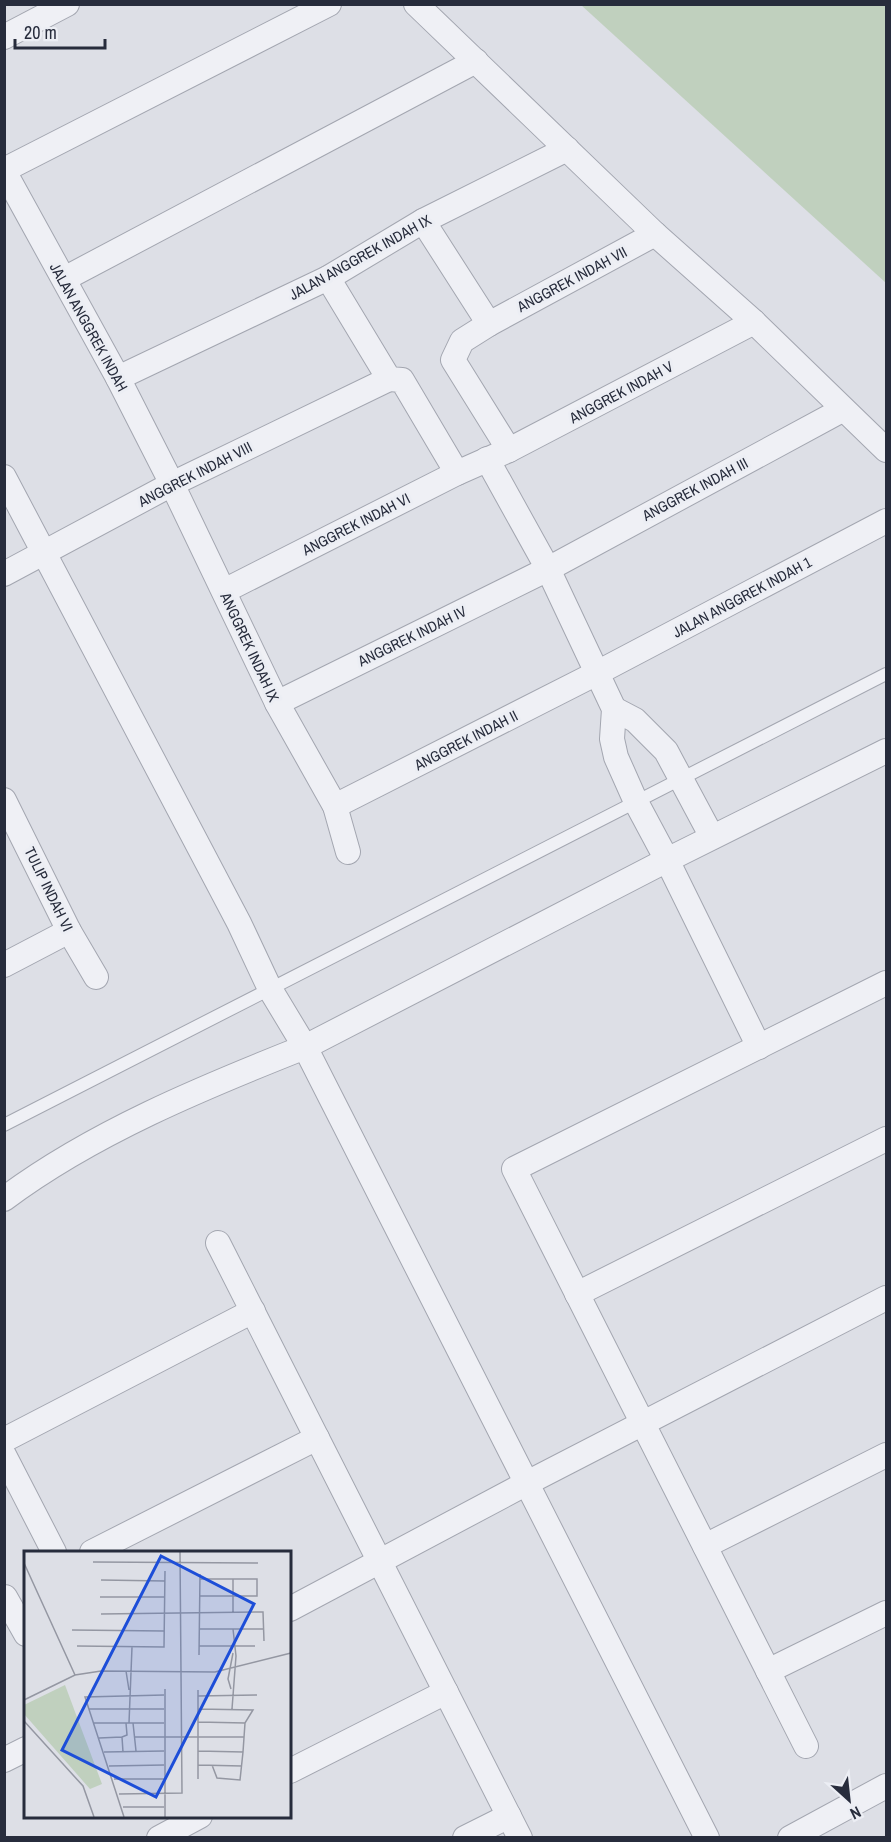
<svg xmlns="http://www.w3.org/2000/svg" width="891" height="1842" font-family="'Archivo Narrow',sans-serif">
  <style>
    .green { fill: #c0d0be }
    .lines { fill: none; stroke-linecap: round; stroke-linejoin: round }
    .lane-casing { stroke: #a3a6b0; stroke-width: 14 }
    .street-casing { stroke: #a3a6b0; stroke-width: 26 }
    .lane { stroke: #eff0f5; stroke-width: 12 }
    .street { stroke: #eff0f5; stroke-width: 24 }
    .labels { text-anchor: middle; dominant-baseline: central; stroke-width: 6; stroke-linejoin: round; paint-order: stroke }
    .street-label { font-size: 15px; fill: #272c3c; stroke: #eceef4 }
    .inset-road { fill: none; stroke: #9497a2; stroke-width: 1.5 }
    .view { fill: #1d4ed8; fill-opacity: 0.15; stroke: #1d4ed8; stroke-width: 3 }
    .inset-edge { fill: none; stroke: #272c3c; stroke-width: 3 }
  </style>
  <rect width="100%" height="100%" fill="#dddfe6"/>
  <path class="green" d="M581,5H886V283Z"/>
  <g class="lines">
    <g class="lane-casing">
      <path id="lane" d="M4,1125L886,674"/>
    </g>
    <g class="street-casing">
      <g id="street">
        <path d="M416,4L655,234L754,322L886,450"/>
        <path d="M4,37L67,4"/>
        <path d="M4,170L329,4"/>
        <path d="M4,171L118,378L172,484L277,703L335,806L348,852"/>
        <path d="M423,221L489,324L462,341L453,360L509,450"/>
        <path d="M328,278L389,379L402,380L457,473"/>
        <path d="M64,279L476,61"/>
        <path d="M489,324L655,234"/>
        <path d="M118,378L328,278L423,221L567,149"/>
        <path d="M487,459L548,569L614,709L612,739L616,757L636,802L667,860L759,1047"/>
        <path d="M4,477L239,923L270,989L305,1047L707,1838"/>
        <path d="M4,574L172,484L389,379"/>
        <path d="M224,591L457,473L509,450L754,322"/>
        <path d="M277,703L548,569L842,410"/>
        <path d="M614,709L635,720L666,751L712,837"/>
        <path d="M4,800L69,931L96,977"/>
        <path d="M335,806L597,673L886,521"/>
        <path d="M4,965L69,931"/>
        <path d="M4,1199C92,1133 204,1087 305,1047L667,860L886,751"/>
        <path d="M218,1243L520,1838"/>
        <path d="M577,1294L886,1139"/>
        <path d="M4,1440L253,1311"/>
        <path d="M4,1455L54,1552"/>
        <path d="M705,1546L886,1455"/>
        <path d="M92,1552L317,1438"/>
        <path d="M5,1597L26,1634"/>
        <path d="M290,1609L527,1483L886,1298"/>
        <path d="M768,1671L886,1613"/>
        <path d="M806,1746L514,1169L886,983"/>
        <path d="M4,1760L26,1749"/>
        <path d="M290,1771L446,1692"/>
        <path d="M159,1838L200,1816"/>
        <path d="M465,1838L509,1816"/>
        <path d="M790,1838L886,1786"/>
      </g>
    </g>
    <use href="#lane" class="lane"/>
    <use href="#street" class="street"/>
  </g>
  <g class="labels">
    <g class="street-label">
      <text transform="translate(360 257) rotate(-29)">JALAN ANGGREK INDAH IX</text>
      <text transform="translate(572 279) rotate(-28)">ANGGREK INDAH VII</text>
      <text transform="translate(89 327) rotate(61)">JALAN ANGGREK INDAH</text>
      <text transform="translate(621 392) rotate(-28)">ANGGREK INDAH V</text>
      <text transform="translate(195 474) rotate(-27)">ANGGREK INDAH VIII</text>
      <text transform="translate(695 489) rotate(-28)">ANGGREK INDAH III</text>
      <text transform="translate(356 524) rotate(-27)">ANGGREK INDAH VI</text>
      <text transform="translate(742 597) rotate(-28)">JALAN ANGGREK INDAH 1</text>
      <text transform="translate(412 636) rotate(-26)">ANGGREK INDAH IV</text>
      <text transform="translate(250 647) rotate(65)">ANGGREK INDAH IX</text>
      <text transform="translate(466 740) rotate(-27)">ANGGREK INDAH II</text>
      <text transform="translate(49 889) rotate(64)">TULIP INDAH VI</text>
    </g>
  </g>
  <g transform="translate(24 1551)">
    <rect width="267" height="267" fill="#dddfe6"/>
    <path d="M41,134L78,233L66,238L0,163V154Z" fill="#c0d0be"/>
    <path class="inset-road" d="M69,11L234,12M0,12L51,124M176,28H233V45H176M209,28V62M77,29L141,30M76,46H141M77,63L239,61L240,90M175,78H240M48,79L140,80M53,95L140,96L141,20M175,95H231M175,104L176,23M102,120L105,139M207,138L204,128L209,102M174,139V228M174,145L233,144M0,149L51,124L77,120L191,121L267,102M65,158H140M208,158L212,105L209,78M0,170L59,235L70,266M174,171L221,172L229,159L174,158M70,172H140M105,172L108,96M109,172L112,200M111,186H220M75,187L98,186M174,200L219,201L221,172M80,201L140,200M99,201L98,186L103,184L102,172M174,214L218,215M188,214L193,227L216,229L219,201M85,215L140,214M90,228H140M95,243L158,242L156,1M99,256H140M100,266L61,146L140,144M141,266V138"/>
    <path class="view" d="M137,5L230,53L132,246L38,199Z"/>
    <rect width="267" height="267" class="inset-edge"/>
  </g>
  <rect width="891" height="1842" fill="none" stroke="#272c3c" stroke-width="12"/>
  <g transform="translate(849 1800) rotate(153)" stroke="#eceef4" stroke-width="4.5" paint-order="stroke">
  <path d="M0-4.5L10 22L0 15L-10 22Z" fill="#272c3c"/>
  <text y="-9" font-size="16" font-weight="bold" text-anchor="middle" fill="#272c3c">N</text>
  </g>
  <path d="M15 39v9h90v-9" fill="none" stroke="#272c3c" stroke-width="3"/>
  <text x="24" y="39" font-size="18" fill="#272c3c" stroke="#eceef4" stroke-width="4.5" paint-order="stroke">20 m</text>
</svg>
